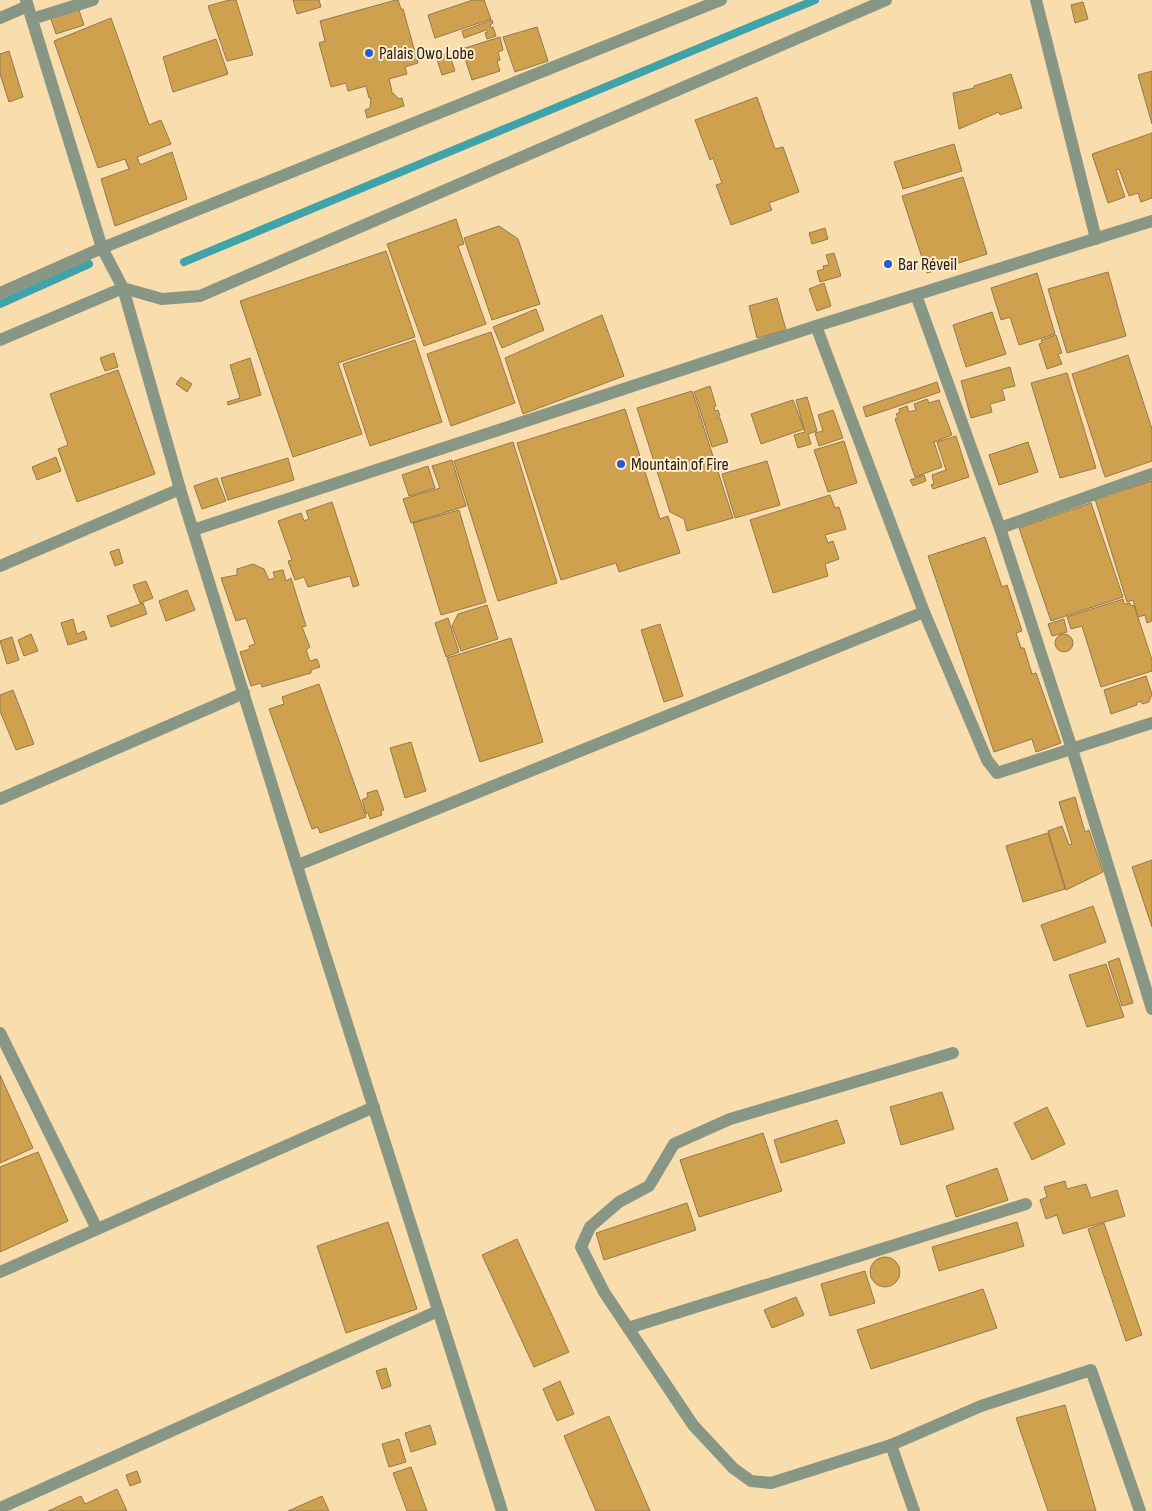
<svg xmlns="http://www.w3.org/2000/svg" width="1152" height="1511" font-family="'Sofia Sans Condensed',sans-serif">
  <style>
    .lines { fill: none; stroke-linecap: round; stroke-linejoin: round }
    .stream { stroke: #40a3a9; stroke-width: 8 }
    .building { fill: #cfa14e; stroke: #93794c }
    .service { stroke: #889785; stroke-width: 12 }
    .minor { stroke: #889785; stroke-width: 12 }
    .tertiary { stroke: #889785; stroke-width: 12 }
    .poi-dot { fill: #2160cc; stroke: #fdecd0; stroke-width: 2 }
    .labels { text-anchor: middle; dominant-baseline: central; stroke-width: 4; stroke-linejoin: round; paint-order: stroke }
    .poi-label { font-size: 18px; fill: #2b210e; stroke: #fdecd0; text-anchor: start }
  </style>
  <rect width="100%" height="100%" fill="#faddad"/>
  <g class="lines">
    <g class="stream">
      <path d="M184,262L815,0"/>
      <path d="M0,304L89,264"/>
    </g>
  </g>
  <g class="building">
    <path d="M229,0H236L253,55L227,61L208,6Z"/>
    <path d="M293,0H319L321,7L297,14Z"/>
    <path d="M396,0H398L401,9H403L418,63L405,67L407,74L389,79L392,91H391L399,99L402,98L404,106L367,118L365,110L370,108L371,98H369L366,86L348,91L346,83L331,87L319,43L325,41L320,21Z"/>
    <path d="M473,0H484L491,19L435,38L428,15Z"/>
    <path d="M1083,2L1088,19L1075,23L1071,5Z"/>
    <path d="M78,7L84,25L56,34L50,16Z"/>
    <path d="M111,18L149,125L161,120L171,144L137,157L140,165L172,152L187,199L115,226L101,179L129,169L125,159L98,168L54,41Z"/>
    <path d="M492,20L493,23L490,25L491,28L493,27L496,36L487,39L485,33L488,32L486,30L464,38L462,31Z"/>
    <path d="M537,27L548,61L515,72L503,37Z"/>
    <path d="M500,37L503,50L498,52L500,60L497,61L500,71L472,80L462,49Z"/>
    <path d="M216,39L228,74L173,92L163,57Z"/>
    <path d="M9,51L23,97L9,102L0,74V54Z"/>
    <path d="M449,53L455,71L442,75L436,56Z"/>
    <path d="M1152,71V124L1138,75Z"/>
    <path d="M1011,74L1022,108L1000,115L999,112L959,129L953,93L974,88V86Z"/>
    <path d="M757,97L775,149L783,147L799,192L769,203L772,210L731,225L716,185L722,183L713,158L710,160L695,120Z"/>
    <path d="M1152,133V198L1141,202L1138,193L1129,196L1119,169L1116,170L1125,197L1108,203L1092,154Z"/>
    <path d="M954,144L962,171L903,189L894,162Z"/>
    <path d="M963,177L987,254L927,273L902,196Z"/>
    <path d="M456,219L464,244L458,246L486,324L424,346L387,244Z"/>
    <path d="M499,226L518,239L540,304L492,320L464,238Z"/>
    <path d="M825,228L828,239L812,244L809,233Z"/>
    <path d="M386,251L415,337L338,363L362,434L293,457L240,301Z"/>
    <path d="M834,253L841,276L820,282L817,271L824,269L823,266L829,265L826,255Z"/>
    <path d="M1108,272L1126,336L1067,353L1048,289Z"/>
    <path d="M1037,273L1055,334L1019,345L1010,317L1001,320L991,288Z"/>
    <path d="M824,283L831,306L817,311L809,289Z"/>
    <path d="M777,298L786,330L757,338L749,306Z"/>
    <path d="M536,309L544,330L502,348L493,327Z"/>
    <path d="M992,312L1006,354L966,367L953,325Z"/>
    <path d="M602,315L624,376L523,414L505,358Z"/>
    <path d="M491,332L515,403L451,426L427,354Z"/>
    <path d="M1056,335L1062,353L1058,354L1062,364L1047,369L1039,344L1042,343L1041,340Z"/>
    <path d="M415,340L442,422L370,446L343,364Z"/>
    <path d="M114,353L118,367L105,371L100,358Z"/>
    <path d="M1128,355L1152,429V461L1105,477L1072,374Z"/>
    <path d="M250,358L261,395L228,405L227,402L240,398L230,365Z"/>
    <path d="M1010,367L1015,386L1002,389L1005,400L990,404L992,412L971,418L961,381Z"/>
    <path d="M118,370L155,474L77,502L58,449L68,445L50,394Z"/>
    <path d="M1067,373L1096,468L1060,478L1031,383Z"/>
    <path d="M181,377L192,384L187,392L176,384Z"/>
    <path d="M937,382L940,392L866,417L863,407Z"/>
    <path d="M710,386L716,406L714,407L715,411L718,410L720,416L718,417V419L720,418L728,442L712,447L694,392Z"/>
    <path d="M692,391L733,518L687,531L684,519L670,512L637,408Z"/>
    <path d="M807,397L817,431L808,434L811,444L798,448L794,435L805,432L796,400Z"/>
    <path d="M927,399L929,403L939,400L952,435L934,442L942,467L915,477L895,419L898,418L896,414L900,412L899,409L907,406L909,412L916,410L914,404Z"/>
    <path d="M793,400L804,429L761,444L751,414Z"/>
    <path d="M625,409L660,519L668,516L680,553L619,572L616,563L561,580L517,443Z"/>
    <path d="M833,410L843,438L819,446L815,433L823,431L818,415Z"/>
    <path d="M956,436L969,477L933,489L931,485L934,484L932,475L946,470L937,442Z"/>
    <path d="M844,441L857,483L828,492L814,450Z"/>
    <path d="M513,442L557,583L498,601L454,461Z"/>
    <path d="M1028,442L1038,472L999,485L989,455Z"/>
    <path d="M56,457L61,471L37,480L32,467Z"/>
    <path d="M288,458L294,480L228,500L221,478Z"/>
    <path d="M452,460L466,506L411,523L403,499L440,488L432,466Z"/>
    <path d="M767,461L780,505L735,518L722,474Z"/>
    <path d="M428,466L435,488L409,496L402,475Z"/>
    <path d="M924,475L926,481L913,486L910,480Z"/>
    <path d="M217,478L226,501L202,509L194,486Z"/>
    <path d="M1152,481V621L1147,623L1145,615L1138,617L1133,600L1127,602L1095,499Z"/>
    <path d="M830,495L835,508L839,507L846,529L825,535L828,543L833,541L839,559L825,564L828,576L773,593L750,520Z"/>
    <path d="M332,502L359,585L353,587L350,576L308,587L304,577L295,580L288,561L292,560L278,521L301,513L304,521L309,519L306,511Z"/>
    <path d="M1091,503L1123,597L1051,621L1019,528Z"/>
    <path d="M459,510L486,602L441,615L413,523Z"/>
    <path d="M985,537L1002,587L1007,585L1022,631L1016,633L1021,648H1024L1032,674L1036,673L1061,743L1036,752L1032,739L994,752L928,556Z"/>
    <path d="M119,549L123,563L115,566L110,552Z"/>
    <path d="M253,564L264,569L269,580L275,578L273,572L283,570L286,581L291,578L306,626L302,627L310,647L306,650L310,661L317,659L320,667L311,670V673L262,687L261,683L251,686L240,652L250,649L249,646L255,644L246,618L236,621L221,578L237,575V569Z"/>
    <path d="M146,581L153,598L140,603L133,585Z"/>
    <path d="M187,590L195,610L166,621L159,601Z"/>
    <path d="M1123,599L1124,604L1130,603L1131,606L1134,605L1152,660V671L1101,687L1082,626L1071,629L1067,617Z"/>
    <path d="M143,603L147,614L111,627L107,616Z"/>
    <path d="M487,605L498,639L461,651L452,626L458,614Z"/>
    <path d="M448,618L459,652L446,657L435,623Z"/>
    <path d="M73,619L77,634L84,631L87,639L68,645L61,623Z"/>
    <path d="M1064,619L1067,632L1052,636L1048,624Z"/>
    <path d="M660,624L683,696L664,702L641,630Z"/>
    <circle cx="1064" cy="643" r="9"/>
    <path d="M31,634L38,651L24,656L18,640Z"/>
    <path d="M12,637L19,660L7,664L0,641Z"/>
    <path d="M511,638L543,742L480,762L447,658Z"/>
    <path d="M1146,676L1152,694L1149,702L1142,704V701L1136,703L1137,705L1111,714L1104,690Z"/>
    <path d="M319,684L366,817L320,833L318,827L312,829L269,709L284,704L282,697Z"/>
    <path d="M13,690L34,744L16,750L0,711V695Z"/>
    <path d="M411,742L426,791L405,798L390,748Z"/>
    <path d="M377,790L384,810L381,811L382,815L370,819L368,813L366,814L362,800L368,797L367,793Z"/>
    <path d="M1075,797L1085,832L1089,830L1103,872L1066,890L1048,831L1062,826L1069,845L1072,844L1059,802Z"/>
    <path d="M1048,833L1065,889L1023,902L1006,846Z"/>
    <path d="M1152,860V927L1132,867Z"/>
    <path d="M1093,906L1106,942L1054,961L1041,925Z"/>
    <path d="M1119,958L1133,1003L1122,1006L1108,962Z"/>
    <path d="M1106,964L1124,1017L1087,1027L1069,975Z"/>
    <path d="M0,1075L33,1148L0,1163Z"/>
    <path d="M942,1092L954,1129L901,1145L890,1107Z"/>
    <path d="M1047,1107L1065,1144L1032,1160L1014,1123Z"/>
    <path d="M837,1120L845,1143L781,1163L774,1140Z"/>
    <path d="M763,1133L782,1191L699,1217L680,1160Z"/>
    <path d="M38,1152L68,1221L0,1252V1167Z"/>
    <path d="M997,1168L1008,1200L956,1217L946,1186Z"/>
    <path d="M1065,1181L1067,1189L1086,1184L1091,1198L1117,1190L1125,1216L1063,1234L1057,1215L1046,1219L1040,1200L1047,1197L1044,1187Z"/>
    <path d="M687,1203L696,1230L604,1260L596,1233Z"/>
    <path d="M388,1222L417,1309L346,1333L317,1246Z"/>
    <path d="M1017,1222L1024,1246L939,1271L932,1247Z"/>
    <path d="M1104,1223L1142,1335L1126,1341L1088,1229Z"/>
    <path d="M517,1239L569,1352L534,1367L482,1255Z"/>
    <circle cx="885" cy="1272" r="15"/>
    <path d="M865,1271L875,1303L830,1316L821,1284Z"/>
    <path d="M983,1289L997,1328L871,1369L857,1330Z"/>
    <path d="M796,1297L804,1315L772,1328L764,1310Z"/>
    <path d="M386,1368L391,1386L382,1389L376,1371Z"/>
    <path d="M560,1381L574,1414L557,1421L543,1389Z"/>
    <path d="M1065,1405L1096,1511H1048L1016,1418Z"/>
    <path d="M609,1416L650,1511H596L564,1436Z"/>
    <path d="M430,1425L436,1444L411,1452L405,1433Z"/>
    <path d="M399,1439L406,1462L389,1467L382,1444Z"/>
    <path d="M411,1467L427,1511H407L393,1473Z"/>
    <path d="M137,1471L141,1482L130,1486L126,1475Z"/>
    <path d="M117,1489L127,1511H48L81,1496L85,1504Z"/>
    <path d="M322,1496L329,1511H288Z"/>
  </g>
  <g class="lines">
    <g class="service">
      <path d="M953,1053L730,1119L674,1144L649,1186L619,1202L590,1227L581,1247L604,1292L693,1425L733,1468L751,1481L771,1483L891,1445L981,1406L1091,1370L1140,1511"/>
      <path d="M628,1328L1026,1204"/>
      <path d="M891,1445L914,1511"/>
    </g>
    <g class="minor">
      <path d="M26,0L102,248L123,288L180,489L307,898L502,1511"/>
      <path d="M1036,0L1096,239"/>
      <path d="M0,18L28,6"/>
      <path d="M32,19L93,0"/>
      <path d="M916,295L1000,528L1072,749L1152,1009"/>
      <path d="M816,326L924,612L987,760L997,773L1152,723"/>
      <path d="M1000,528L1152,474"/>
      <path d="M193,530L816,326L1152,221"/>
      <path d="M0,566L180,489"/>
      <path d="M0,799L244,693"/>
      <path d="M298,865L924,612"/>
      <path d="M0,1033L97,1229"/>
      <path d="M0,1272L374,1107"/>
      <path d="M0,1508L438,1311"/>
    </g>
    <g class="tertiary">
      <path d="M0,293L102,248L721,0"/>
      <path d="M0,340L123,288L162,299L200,296L886,0"/>
    </g>
  </g>
  <g class="poi-dot">
    <circle cx="369" cy="53" r="5"/>
    <circle cx="888" cy="264" r="5"/>
    <circle cx="621" cy="464" r="5"/>
  </g>
  <g class="labels">
    <g class="poi-label">
      <text x="379" y="53">Palais Owo Lobe</text>
      <text x="898" y="264">Bar Réveil</text>
      <text x="631" y="464">Mountain of Fire</text>
    </g>
  </g>
</svg>
